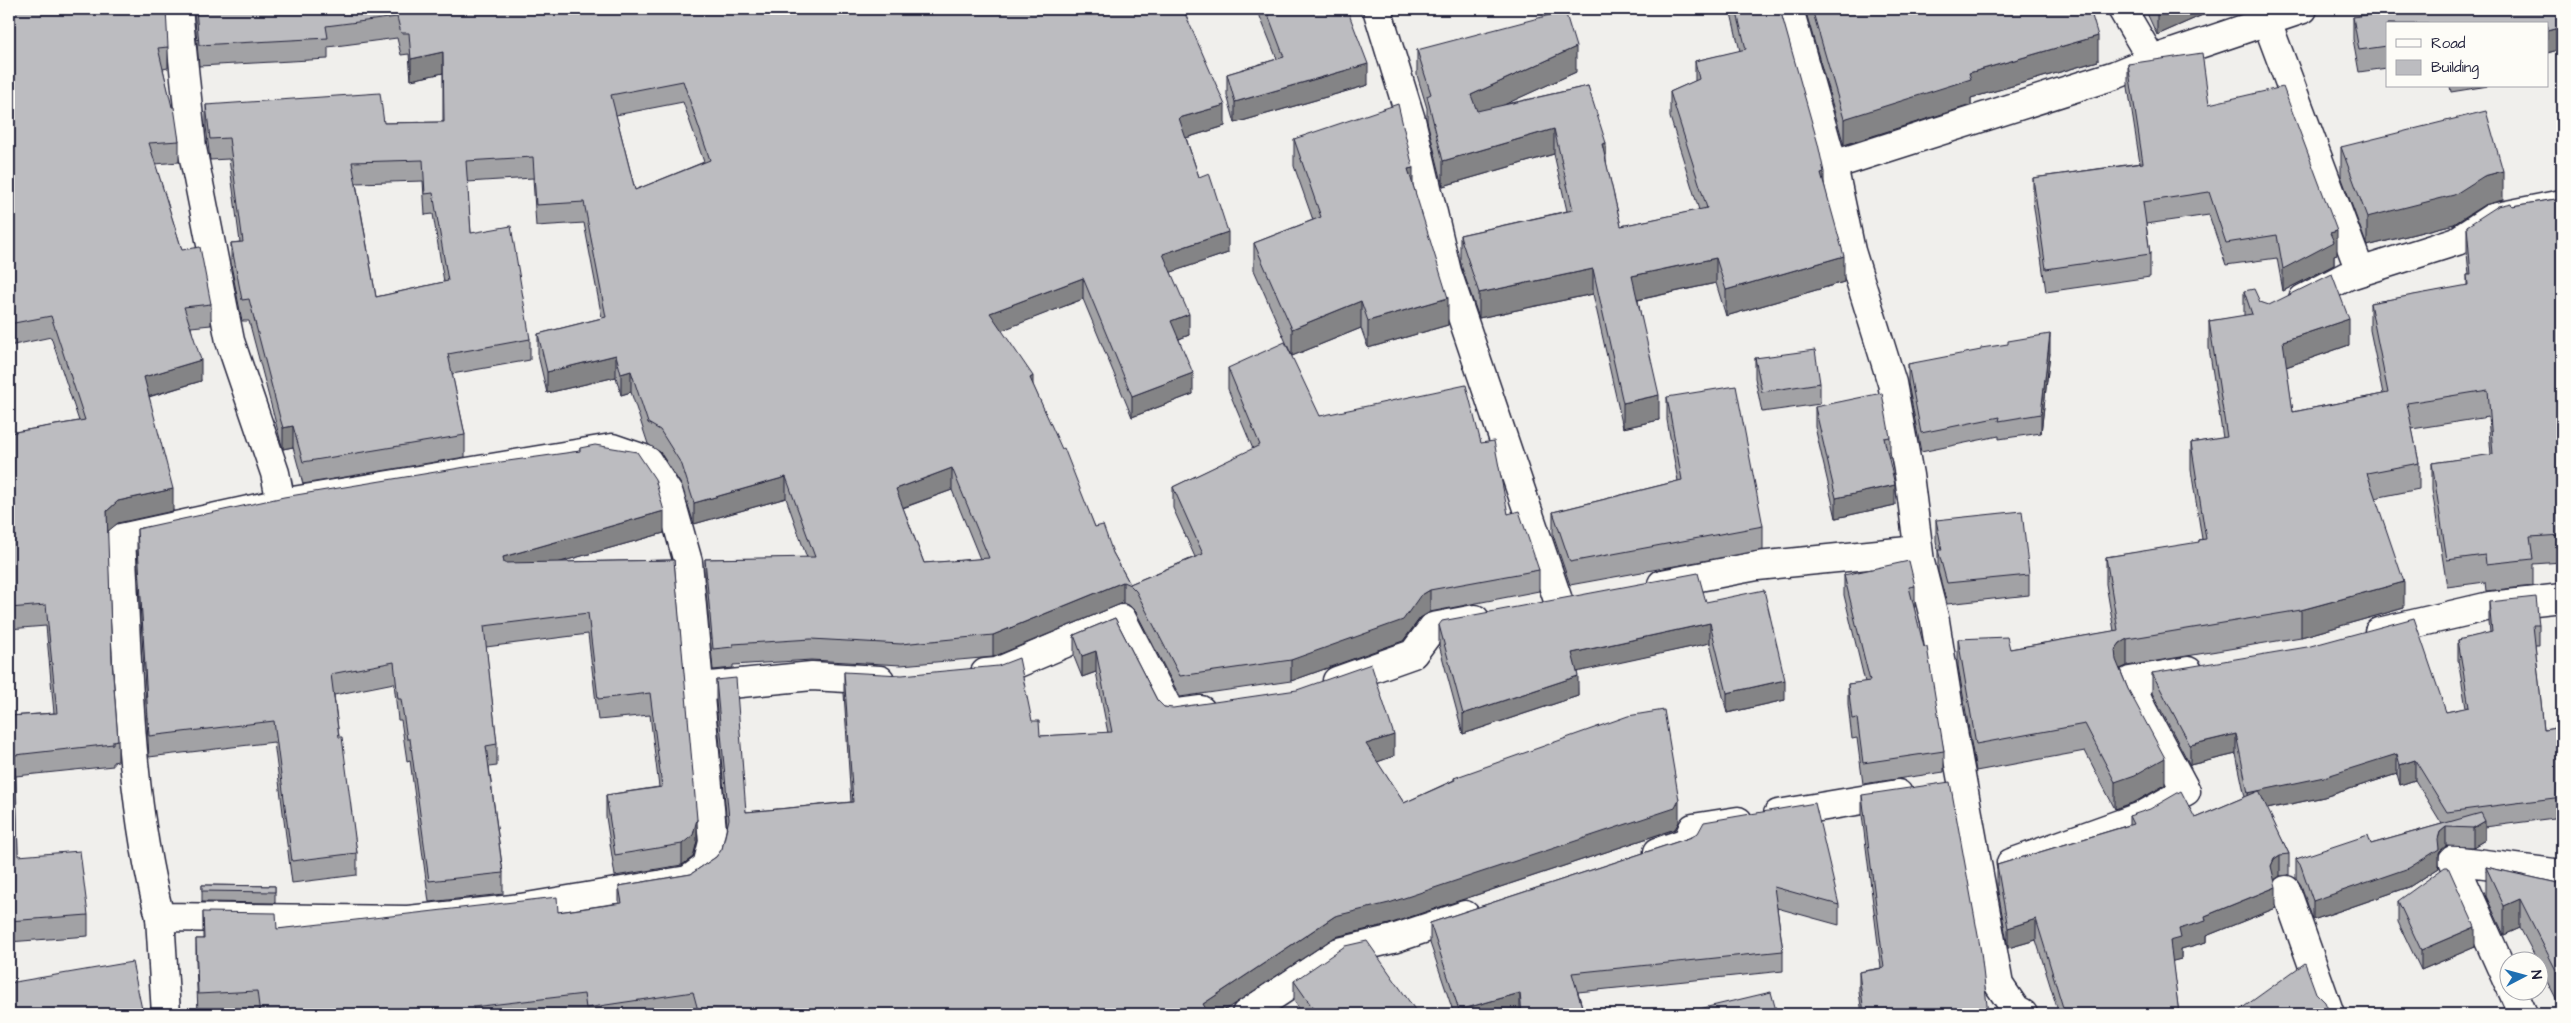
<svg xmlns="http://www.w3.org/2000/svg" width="2571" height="1023" font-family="'Architects Daughter',sans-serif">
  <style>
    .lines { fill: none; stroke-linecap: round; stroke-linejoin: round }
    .minor-casing { stroke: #22223b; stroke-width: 31 }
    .minor { stroke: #fdfcf7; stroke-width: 28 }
    .wall { fill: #a2a2a5; stroke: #22223b; fill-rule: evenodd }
    .shaded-wall { fill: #848486; stroke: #22223b }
    .building { fill: #bcbcc0; stroke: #22223b; fill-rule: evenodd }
  </style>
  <rect width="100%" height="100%" fill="#f0efec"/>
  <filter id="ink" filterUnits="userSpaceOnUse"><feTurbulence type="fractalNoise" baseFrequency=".02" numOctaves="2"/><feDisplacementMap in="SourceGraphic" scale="10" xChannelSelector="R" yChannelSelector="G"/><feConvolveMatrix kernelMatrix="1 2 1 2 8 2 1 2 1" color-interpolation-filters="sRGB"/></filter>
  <g filter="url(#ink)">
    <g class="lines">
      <g class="minor-casing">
        <g id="minor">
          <path d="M178,9L192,148L230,341L275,473L281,503"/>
          <path d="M1377,9L1411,120L1447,272L1559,603"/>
          <path d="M1789,9L1833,165L1851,251L1892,383L1909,475L1920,562L1935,621L1949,709L1999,985L2016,1010L2023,1014"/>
          <path d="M2267,22L2360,271"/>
          <path d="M2152,60L2303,9"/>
          <path d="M1833,165L2115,75L2152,60L2122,9"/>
          <path d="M2303,299L2347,276L2457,241L2492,218L2562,204"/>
          <path d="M612,448L647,460L669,494L688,562L713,842L707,866L688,880L521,908L408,920L160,917C128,794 128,665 121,538L281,503Z"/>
          <path d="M1662,584L1757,566L1918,550"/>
          <path d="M2379,632L2490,606L2562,598"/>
          <path d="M985,673L997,672L1122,619L1171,714L1201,710"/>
          <path d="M1337,681L1413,654L1433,627L1475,619"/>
          <path d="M700,687L812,676L880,680"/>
          <path d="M1778,814L1898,794"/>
          <path d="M1658,852L1687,842L1693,828L1738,821"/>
          <path d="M2011,863L2142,816L2186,791L2142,709L2130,681L2188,671"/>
          <path d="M2286,890L2330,1014"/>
          <path d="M160,917L166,1014"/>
          <path d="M2508,983L2453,860L2562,874"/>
          <path d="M2512,990L2523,1014"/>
          <path d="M1246,1014L1339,952L1393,939L1465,915"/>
        </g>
      </g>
      <use href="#minor" class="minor"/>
    </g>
    <g class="wall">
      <path d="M9,9L168,47V68L163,69L179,141V162L155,164L182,250L211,304V325L191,327L201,381L149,397L173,511L118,523L107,531L112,661L118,740V761L113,762V766L16,776L18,856L88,915V936L9,942V716L54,713L46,626L9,629V433L79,421L51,337L9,346Z"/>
      <path d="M194,9H1183L1225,126L1186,138L1199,177L1228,253L1171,272L1189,335L1179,339L1193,394L1132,417L1083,299L1001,330L1033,385L1095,527L1113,553L1130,584L1195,557L1173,508V487L1253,449L1228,389V368L1320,416L1481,443L1508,514L1539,570V591L1430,612L1420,618L1403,641L1291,681L1180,697L1136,612L1130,606L1123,603L993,657L901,665L811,660L733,665V668L713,670L705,581V559L807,558L786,498L694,524L682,486L660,452L648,444L631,392L621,395L616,377L547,393L538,355V334L602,318L584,223L536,226L533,178L467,182L471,233L530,339V360L452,374L465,435V457L303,484L293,447L283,449L280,439L249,321H242L231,265V243L240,242L229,159L210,160L206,126V105L384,123L443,122V73L411,80L409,54L401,55L397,38L328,47V59L199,66ZM683,102L704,162L635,190L616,115ZM423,181L425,215L433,214L444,282L376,297L356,183ZM952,490L980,559L924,563L903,508Z"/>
      <path d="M1257,9H1347L1368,85L1235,123L1227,95V74L1277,59Z"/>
      <path d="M1730,9H1780L1824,183L1844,282L1726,316L1716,283L1638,300L1659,420L1623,428L1593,294L1479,318L1462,268L1460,260V235L1567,211L1554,154L1443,186L1427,121V108L1417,75V50L1576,72L1503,105L1588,86L1621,226L1699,210L1670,117V92L1695,81V61L1740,51Z"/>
      <path d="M1805,9H2090L2098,61L1971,98V105L1844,145Z"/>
      <path d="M2145,9H2216L2157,35Z"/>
      <path d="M2562,9V49L2547,53L2387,24V68L2359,72L2353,39V17Z"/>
      <path d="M2128,64L2209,104L2337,254L2334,255V265L2283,291L2277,258L2226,265L2209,215L2146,224L2150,254V277L2046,292L2033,201V178L2140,163L2128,87Z"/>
      <path d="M2450,86H2488L2451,92Z"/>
      <path d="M1294,139L1413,185L1448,325L1368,348L1361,328L1292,356L1254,270V243L1313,220L1294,166Z"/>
      <path d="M2341,147L2503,200L2484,205L2454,224L2367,246L2341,176Z"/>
      <path d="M2562,198V562L2533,564V586L2486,591L2485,582L2447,587L2432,490V463L2491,455L2488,417L2412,429L2419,463V489L2375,498L2404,608L2301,637L2127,666L2120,669L2165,785L2135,802L2115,809L2085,751L1976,771L1958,666V639L2010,649L2114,631L2106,584V557L2199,543V540L2202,539L2191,470V443L2223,438L2209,348V321L2244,316V291L2260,302L2349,345L2286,367L2293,412L2383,394L2370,330V303L2467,286V275H2469L2467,253V226L2512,206Z"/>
      <path d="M2050,353L2041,433L1999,439V436L1921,452L1908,383V364Z"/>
      <path d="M1755,358L1820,383V404L1762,412L1755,378Z"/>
      <path d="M1667,397L1763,526V550L1570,585L1553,535V512L1678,481L1667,420Z"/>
      <path d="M1815,407L1890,437V458H1888L1895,505L1836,518L1815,427Z"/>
      <path d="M580,448L664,533L560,562L674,560L697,841L693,857L682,865L615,876L606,817V795L659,787L650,715L598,720L588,634L486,647L497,744V766L489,767L503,873V894L429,902L410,760L407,761L401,720H398L394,683L334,695L339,737L357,853V875L292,883L274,742L149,757L137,550V529L580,451Z"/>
      <path d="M1936,520L2029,575V595L1947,604L1938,571V551L1936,541Z"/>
      <path d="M1844,575L1915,586V607H1914L1944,751V772L1863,784L1857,738L1852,739L1848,704V684L1865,682L1844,595Z"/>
      <path d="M1706,602L1785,700L1727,713L1710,643L1577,671L1578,696L1463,734L1439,645V625Z"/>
      <path d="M2489,602L2539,625V645H2535L2544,730L2562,727V817L2485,827V840L2473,847L2446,846L2440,851L2439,853V868L2409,887L2313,920L2301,885L2296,878V859L2371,844L2442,824L2415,780L2400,785L2397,774L2324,797L2267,809L2289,854V875L2280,876L2274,880L2276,908L2206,936V942L2181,949V959L2172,961L2179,1014H2059L2036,940L2008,948L1997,886V865L2129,825V816L2195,818L2245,797L2236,754L2190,765L2152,693V673L2446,712L2466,708L2458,660V640L2490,633L2489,622Z"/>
      <path d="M1115,618L1157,700L1164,707L1394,756L1377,762L1404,803L1454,780V778L1679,822L1675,829L1389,924L1335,937L1219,1014H694L693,1013L688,1014H258L257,1012L223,1014H198L196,961V939H203V912L277,929L558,912L619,903V886L691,874L716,857L722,849L727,826L716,701V680L746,812L851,802L844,693V672L1032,721L1040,736L1108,733L1096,672L1082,677L1074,657V635Z"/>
      <path d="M1862,795L1988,1014H1862L1859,992V972L1881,968L1862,815Z"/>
      <path d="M1692,837L1839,905V925L1777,908L1783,951V971L1578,992L1584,1014H1520V1013L1517,1014H1454L1430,943V923Z"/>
      <path d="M2486,867L2562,884V1011L2538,964V960H2537L2520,928L2504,935L2486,896Z"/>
      <path d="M202,885L275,886V903L202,902Z"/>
      <path d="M2398,901L2475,947L2421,970L2398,922Z"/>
      <path d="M1294,981L1418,1014H1303L1294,1001Z"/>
    </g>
    <g class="shaded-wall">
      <path d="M2159,9H2216L2157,35V10Z"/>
      <path d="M2240,9H2255L2240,14Z"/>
      <path d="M2562,27V49L2547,53V31Z"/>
      <path d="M2098,36V61L1971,98V105L1844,145V119L1969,73Z"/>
      <path d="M1576,47V72L1471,120V95Z"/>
      <path d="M443,52V73L411,80V59Z"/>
      <path d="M1368,64V85L1235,123V102Z"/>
      <path d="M1225,105V126L1179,140V118Z"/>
      <path d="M1554,129V154L1443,186V161Z"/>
      <path d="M1606,143V168L1602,144Z"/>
      <path d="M1413,168V195L1408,169Z"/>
      <path d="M2503,171V200L2484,205L2454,224L2367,246V217L2484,176Z"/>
      <path d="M1824,172V197L1821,173Z"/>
      <path d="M2337,231V254L2334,255V265L2283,291V269L2330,233Z"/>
      <path d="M1228,232V253L1163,275V254Z"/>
      <path d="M1844,256V282L1726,316V290Z"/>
      <path d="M1716,258V283L1632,301V276Z"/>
      <path d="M1593,269V294L1479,318V293Z"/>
      <path d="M1083,278V299L990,335V313Z"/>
      <path d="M1448,298V325L1368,348V321Z"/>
      <path d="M1361,301V328L1292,356V329Z"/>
      <path d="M1189,314V335L1171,342V321Z"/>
      <path d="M2349,319V345L2283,368V341Z"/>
      <path d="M2050,334V353L2041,433V414Z"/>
      <path d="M616,355V377L547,393V372Z"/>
      <path d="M201,360V381L144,398V377Z"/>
      <path d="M631,371V392L621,395V374Z"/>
      <path d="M1193,373V394L1132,417V396Z"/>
      <path d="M1033,376V398L1030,378Z"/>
      <path d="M1659,395V420L1623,428V403Z"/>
      <path d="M293,426V447L283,449V428Z"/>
      <path d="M952,468V490L896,510V489Z"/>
      <path d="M786,477V498L694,524V503Z"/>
      <path d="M1895,485V505L1836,518V498Z"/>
      <path d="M173,489V511L118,523L107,532V511L118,501Z"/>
      <path d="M664,511V533L503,578V557Z"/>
      <path d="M1123,582V603L993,657V635Z"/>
      <path d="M2404,582V608L2301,637V610Z"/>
      <path d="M1430,590V612L1420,618L1403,641L1291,681V660L1420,596Z"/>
      <path d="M1710,623V643L1572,673V653Z"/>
      <path d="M2127,639V666L2120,669L2115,677V650L2120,643Z"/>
      <path d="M1096,651V672L1082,677V656Z"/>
      <path d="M1578,676V696L1463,734V714Z"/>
      <path d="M1785,680V700L1727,713V693Z"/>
      <path d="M2236,734V754L2190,765V745Z"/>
      <path d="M1394,735V756L1366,766V744Z"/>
      <path d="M2397,754V774L2324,797L2248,813V793Z"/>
      <path d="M2165,758V785L2135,802L2115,809V782Z"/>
      <path d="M2415,760V780L2400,785V765Z"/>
      <path d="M1679,800V822L1675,829L1389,924L1335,937L1219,1014H1203V1004L1335,916Z"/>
      <path d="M697,819V841L693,857L682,865V844Z"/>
      <path d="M2485,821V840L2473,847V828Z"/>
      <path d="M2446,827V846L2440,851L2439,853V868L2409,887L2313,920V901L2438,839L2440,832Z"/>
      <path d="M2280,855V876L2274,880L2271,887V866L2274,859Z"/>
      <path d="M2276,887V908L2206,936V942L2181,949V959L2170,962V941L2179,929L2205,916Z"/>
      <path d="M2520,899V928L2504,935V906Z"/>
      <path d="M2036,919V940L2008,948V928Z"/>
      <path d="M2475,927V947L2421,970V950Z"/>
      <path d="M1520,993V1013L1517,1014H1459V1010Z"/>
    </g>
    <g class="building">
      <path d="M9,9H166L168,47L158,48L172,107H174L179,141L149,143L182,250L200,247L211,304L184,307L201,360L144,377L173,489L118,501L107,511L112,661L118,740L113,741V744L15,755L18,856L80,851L88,915L9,921V716L57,713L46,605L9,608V433L85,420L51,316L9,324V52H10L9,44Z"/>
      <path d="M196,9H1183L1225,105L1179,118L1199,177L1209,173L1228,232L1163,254L1189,314L1171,321L1193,373L1132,396L1083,278L990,313L1033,376L1030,378L1062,449L1064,448L1095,527L1103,525L1113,553L1130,584L1203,554L1173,487L1260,445L1228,368L1285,342L1320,416L1466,385L1481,443L1494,441L1508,514L1519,511L1539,570L1430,590L1420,596L1403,620L1291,660L1180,676L1136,591L1130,585L1123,582L993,635L901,644L811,639L733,644V647L713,649L705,559L815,557L786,477L694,503L682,465L660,430L648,423L631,371L621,374L616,355L547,372L538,334L606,317L584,202L536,205L533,157L466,161L471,233L511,226L530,339L448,354L465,435L303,462L293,426L283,428L280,418L249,299L242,300L231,243L243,242L229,138L210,139L206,105L380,93L384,123L444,122L443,52L411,59L409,33H401L397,17L326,26L328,38L199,45ZM683,81L710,160L635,190L611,95ZM423,160L425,194L433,193L448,281L376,297L352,162ZM952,468L989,558L924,563L896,489Z"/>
      <path d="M1266,9H1347L1368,64L1235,102L1227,74L1284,57Z"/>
      <path d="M1736,9H1780L1818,144L1824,172L1821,173L1844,256L1726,290L1716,258L1632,276L1659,395L1623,403L1593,269L1479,293L1462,242L1460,235L1573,210L1554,129L1443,161L1427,96L1431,94L1417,50L1565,11L1576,47L1471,95L1477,111L1588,86L1606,143L1602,144L1621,226L1707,208L1670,92L1699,79L1695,61L1746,49Z"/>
      <path d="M1812,9H2090L2098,36L1969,73L1971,79L1844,119Z"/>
      <path d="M2406,9H2562V27L2547,31V24H2387V46L2359,50L2353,17Z"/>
      <path d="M2202,53L2209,104L2283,87L2337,231L2330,233L2334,242L2283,269L2277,235L2226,243L2209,192L2143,202L2150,254L2046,269L2033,178L2143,163L2128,64Z"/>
      <path d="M1398,104L1413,168L1408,169L1448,298L1368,321L1361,301L1292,329L1254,243L1321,217L1294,139Z"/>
      <path d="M2486,111L2503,171L2484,176L2454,195L2367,217L2341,147Z"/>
      <path d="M2562,198V535L2530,537L2533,559L2486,564L2485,555L2447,560L2432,463L2493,454L2488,390L2407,403L2419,463L2367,473L2404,582L2301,610L2127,639L2120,643L2115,650L2116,660L2128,689L2165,758L2135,775L2115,782L2085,724L1976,744L1958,639L2007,637L2010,649L2118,630L2106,557L2199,542V540L2206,539L2191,443L2227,437L2209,321L2252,314L2244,291L2254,289L2260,302L2269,305L2332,274L2349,319L2283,341L2293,412L2388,393L2370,303L2468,285L2467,275H2471L2467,226L2498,206L2511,203L2512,206Z"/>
      <path d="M2050,334L2041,414L1999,421L2000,417L1921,433L1908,364L1981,350V348L2008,344V341Z"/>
      <path d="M1815,350L1820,383L1762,392L1755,358Z"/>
      <path d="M1736,386L1763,526L1570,562L1553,512L1682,480L1667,397Z"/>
      <path d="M1882,393L1890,437L1884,438L1895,485L1836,498L1815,407Z"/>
      <path d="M595,445L637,452L655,479L664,511L503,557L504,563L674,560L697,819L693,835L682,844L615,855L606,795L662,787L650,693L598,699L588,613L484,626L497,744L486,746L503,873L429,881L410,739H407L401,699H398L394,662L331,674L339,737H342L357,853L292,861L274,721L149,736L137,529L284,497L472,466L580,451V448Z"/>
      <path d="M2022,511L2029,575L1947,583L1938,550H1942L1936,520Z"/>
      <path d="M1909,561L1915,586L1909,587L1924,647H1927L1944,751L1863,763L1857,718L1852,719L1848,684L1870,681L1844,575Z"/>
      <path d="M1698,573L1706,602L1764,590L1785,680L1727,693L1710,623L1572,653L1578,676L1463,714L1439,625L1442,621Z"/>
      <path d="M2536,597L2539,625H2533L2544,730L2562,727V797L2447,812L2415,760L2400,765L2397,754L2324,777L2248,793L2236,734L2190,745L2152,673L2307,647L2414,618L2446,712L2469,707L2458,640L2492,632L2489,602Z"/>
      <path d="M1115,618L1157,700L1164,707L1173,708L1297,690L1371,664L1394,735L1366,744L1404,803L1455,780L1454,778L1628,716L1664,710L1679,800L1675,808L1389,903L1335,916L1203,1004L1209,1014H699L693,992L586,1008L584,994L473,1007L476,1014H260L257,991L198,994L196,939H204L203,912L276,913L277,929L557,897L558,912L622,903L619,886L691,874L716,857L722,849L729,819L716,680L736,678L746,812L853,802L844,672L902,675L998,666L1019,658L1032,721H1039L1040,736L1112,732L1096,651L1082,656L1074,635Z"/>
      <path d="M1950,782L1981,952L1988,1014H1864L1859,972L1884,968L1862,795Z"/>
      <path d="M2181,791L2195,818L2259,791L2289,854L2280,855L2274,859L2271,866L2276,887L2205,916L2206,921L2179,929L2181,938L2170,941L2179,1014H2065L2036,919L2008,928L1997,865L2133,824L2129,816L2150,809Z"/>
      <path d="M1815,803L1839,905L1774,887L1783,951L1572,973L1584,1014H1522L1520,993L1459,1010L1430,923L1692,837L1698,833L1704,822Z"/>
      <path d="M2481,813L2485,821L2473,828L2446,827L2440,832L2438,839L2439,849L2409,868L2313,901L2301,866L2296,859L2368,835L2371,844Z"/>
      <path d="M2445,867H2448L2475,927L2421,950L2398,901Z"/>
      <path d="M2486,867L2562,884V982L2520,899L2504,906Z"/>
      <path d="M202,885L275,886V892L202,891Z"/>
      <path d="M1367,941L1418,1014H1317L1294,981L1345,946Z"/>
      <path d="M132,962L143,1014H9V983Z"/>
      <path d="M2305,963L2316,993L2325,1002L2330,1014H2234Z"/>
      <path d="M1771,992L1777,1014H1678Z"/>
    </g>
  </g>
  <rect width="2571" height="1023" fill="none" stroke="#fdfcf7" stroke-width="30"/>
  <rect x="15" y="15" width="2541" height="993" fill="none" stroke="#22223b" stroke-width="2" filter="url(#ink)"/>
  <rect x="2386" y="22" width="162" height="65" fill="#fdfcf7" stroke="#a5a5ac"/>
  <rect x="2396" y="39" width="25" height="8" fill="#fdfcf7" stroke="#a5a5ac"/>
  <text x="2431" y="48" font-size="15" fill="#22223b">Road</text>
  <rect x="2396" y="60" width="25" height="15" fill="#bcbcc0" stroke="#a5a5ac"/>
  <text x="2431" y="72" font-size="15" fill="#22223b">Building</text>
  <g transform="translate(2524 976) rotate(84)"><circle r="24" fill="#fdfcf7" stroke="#a5a5ac"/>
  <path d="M0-4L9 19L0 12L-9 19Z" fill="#1f6fb2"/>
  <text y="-8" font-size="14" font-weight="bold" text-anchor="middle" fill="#22223b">N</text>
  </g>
</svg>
